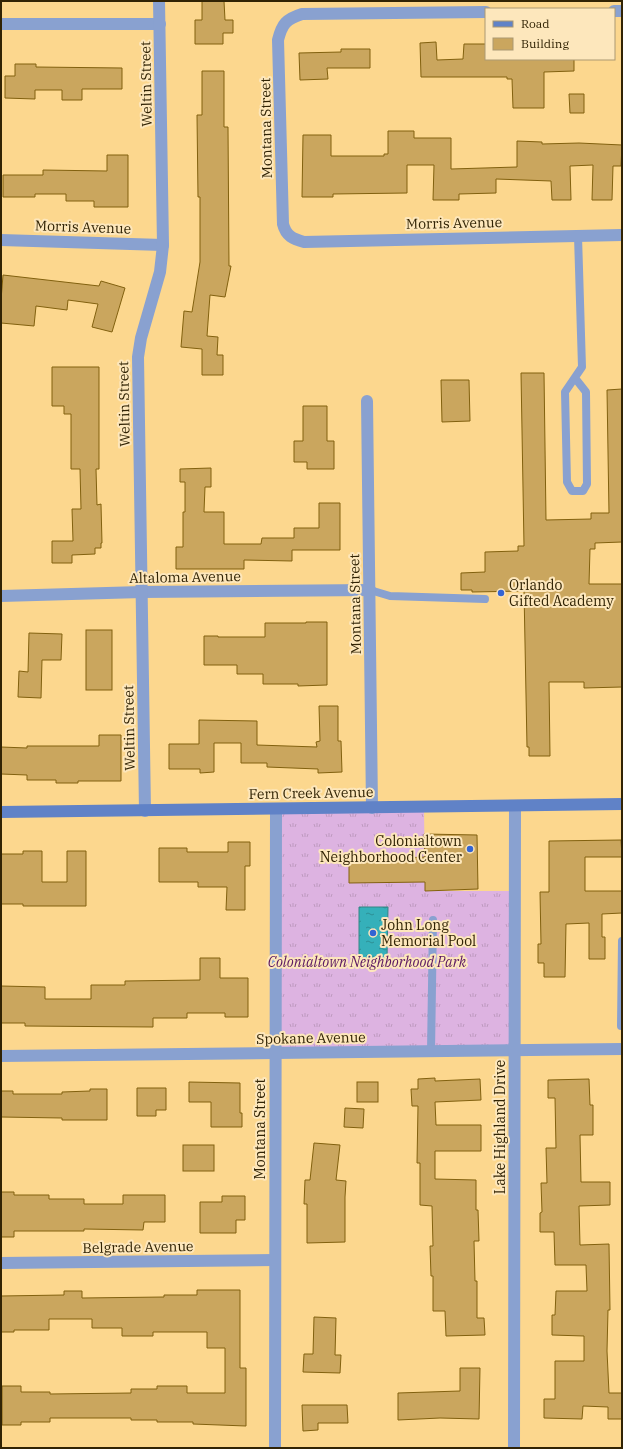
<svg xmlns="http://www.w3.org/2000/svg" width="623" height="1449" font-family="'IBM Plex Serif',serif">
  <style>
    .grass { fill: url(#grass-tufts) }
    .water { fill: url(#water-ripples); stroke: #348683 }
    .building { fill: #caa65e; stroke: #82610f }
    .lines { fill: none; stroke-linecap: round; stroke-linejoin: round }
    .lane { stroke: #89a1d0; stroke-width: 8 }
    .street { stroke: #89a1d0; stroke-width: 12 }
    .secondary { stroke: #6082c7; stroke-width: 12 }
    .poi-dot { fill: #3364d3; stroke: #fde7bc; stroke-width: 1.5 }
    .labels { text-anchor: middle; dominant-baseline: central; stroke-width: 4; stroke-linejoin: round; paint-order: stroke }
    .street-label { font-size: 14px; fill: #312304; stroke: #fde7bc }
    .poi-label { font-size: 14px; fill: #312304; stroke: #fde7bc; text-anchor: start }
    .park-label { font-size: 14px; font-style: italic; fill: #5a1761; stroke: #fde7bc }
  </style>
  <defs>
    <pattern id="grass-tufts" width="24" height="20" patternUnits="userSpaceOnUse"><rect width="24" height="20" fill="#ddb3e1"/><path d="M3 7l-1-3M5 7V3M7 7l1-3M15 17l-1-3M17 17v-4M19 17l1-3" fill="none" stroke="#be9abf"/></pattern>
    <pattern id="water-ripples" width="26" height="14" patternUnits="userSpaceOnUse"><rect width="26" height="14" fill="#35b0ba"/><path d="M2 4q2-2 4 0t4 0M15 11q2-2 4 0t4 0" fill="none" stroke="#2d8f95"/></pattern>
  </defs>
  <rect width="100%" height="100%" fill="#fcd78e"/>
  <path class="grass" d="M424,807L425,891H515V1050L275,1054L276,809Z"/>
  <path class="water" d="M359,907H388L387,959H359Z"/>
  <g class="building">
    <path d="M202,1H224L225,20H233V33H223V44H195V20H202Z"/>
    <path d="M436,42L437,60L463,59L464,44H486V59H574V71L544,72V108H513L512,79H507V77H421L420,43Z"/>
    <path d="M341,49H370V68H327L328,79L300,80L299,53L341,52Z"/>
    <path d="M15,64H36V67L122,68V89H82V100H62V90H35V99L5,98V76H15Z"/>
    <path d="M202,71H224V127H228L229,266H231L225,297L210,295L207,336L218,337L217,355H223V375H202V349L181,347L184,311L192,312L200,262V197H198L197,115H202Z"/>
    <path d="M569,94H584V113H570Z"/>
    <path d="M388,131H414V138H451V169L517,167V141L542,142V144L579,143L622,145L621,166H613L612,200H592L593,165L570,166L571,200H552L551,181L496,179V193L459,194V200H433L434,165H407V193L333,194V197H302L303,135H331V156H384V154H388Z"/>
    <path d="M107,155H128V207H94V201H66V194H35V197H3V175H43V170L107,171Z"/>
    <path d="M3,275L99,286L101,281L125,288L112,332L92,327L98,304L68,300L67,310L36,306L34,326L1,323V300Z"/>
    <path d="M52,367H99V469H96L97,505L101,504L102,543H101V548H95V554L72,555V563H52V541H73L72,509H81L80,469H71V414H64V406H52Z"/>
    <path d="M521,373H544L546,520L591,519V513H609L607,390L622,389V542L595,543V549H590L589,584H622V687L584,688V682H549L550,756H529V747H527L524,591L472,592V590H461V573L485,572V552L518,551V546H524Z"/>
    <path d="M441,380H469L470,421L442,422Z"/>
    <path d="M303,406H327V441H334V469H307V462H294V441H303Z"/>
    <path d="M211,468V487H205L204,512H224V544H261L262,538H294V528H319V503H340V550H292V561L244,560V569H176V547H183V512H185V482H180V469Z"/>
    <path d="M306,622H327V685L298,686V684H263V674H237V665H204V636H218V637H265V623H306Z"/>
    <rect x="86" y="630" width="26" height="60"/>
    <path d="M29,633L62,634L61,660H42L41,698L18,697L19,671L28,672Z"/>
    <path d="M319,706H338V741H341L342,772L318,773V769L267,767V763H241V743H214V772L200,773V769H169V744H199V720L257,721V745L317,747L316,742L320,741Z"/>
    <path d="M99,735H121V781H78V783H56V780H27V775L1,774V747L27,748V746H99Z"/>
    <path d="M424,834L477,835L478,889L425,891V882L349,883V860L425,857Z"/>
    <path d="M621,840L622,857H585V891H622V913L602,914V937H605V959H589V923L566,924L565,977H544V963H538V944H541L540,892H549V841Z"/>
    <path d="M228,842H250V866H245V910H226L227,887H198V882H159V848H187V852H228Z"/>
    <path d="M23,851H42V882H67V851H86V906H23V904H1V854H23Z"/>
    <path d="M200,958H220V978H248V1017H225V1013H187V1018H153V1027L25,1026V1023H1V986L45,987V999H91V985H125V981L200,980Z"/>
    <path d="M435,1078V1081L480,1079L481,1100L435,1102L436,1125H481V1151H435V1179L476,1180V1210H478L479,1241H474L475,1281H477V1318H484L485,1335L446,1336L445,1311H433V1276H431L430,1246H433L432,1206L420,1205V1163H417L418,1106H412L411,1089H418V1079Z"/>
    <path d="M589,1079L590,1105H593V1135H580L581,1182H610V1205L579,1206L580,1245L609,1244L610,1310H608L607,1351L609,1393H622V1419H608V1407L583,1406L582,1419L544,1418V1399H555V1361H584V1336L552,1335V1315H555L556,1291H587L586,1265H555L554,1232H540V1213L542,1212L541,1183H547L546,1148H556L555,1098H548V1080Z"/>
    <path d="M189,1082L240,1083V1113H242V1127H211V1102H189Z"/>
    <rect x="357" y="1082" width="21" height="20"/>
    <path d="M137,1088H166V1110H156V1116H137Z"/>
    <path d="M90,1089H107V1120H62V1118L1,1117V1091H13V1094H62V1092L90,1091Z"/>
    <path d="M345,1108L364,1109L363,1128L344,1127Z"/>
    <path d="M314,1143L340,1145L336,1180L346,1181L345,1197V1242L307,1243V1204H304L305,1180H310Z"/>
    <rect x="183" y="1145" width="31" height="26"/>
    <path d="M1,1192H14V1195H49V1199H84V1204H123V1195H165V1222H144L143,1230L84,1229V1231H14V1237H1Z"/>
    <path d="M222,1196H245V1220H236V1233H200V1202H222Z"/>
    <path d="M197,1290H240V1368H246V1426L193,1424V1422H157V1420H131V1418H50V1422H21V1425H2V1386H21V1392H50V1394L131,1393V1389H157V1386H187V1393H225V1348H207V1332H153V1336H122V1328H92V1319H49V1330H14V1332H1V1296L64,1295V1291H82V1298L164,1297V1295H197Z"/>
    <path d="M314,1317L336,1318L335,1355H341L340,1373L303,1372L304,1354H313Z"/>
    <path d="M460,1368H480L479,1419L440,1418L398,1420V1393L460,1391Z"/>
    <path d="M302,1405H347L348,1423H318V1430L303,1431Z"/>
  </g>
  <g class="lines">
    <g class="lane">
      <path d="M575,378L586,392L587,484L583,491H572L567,482L565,392L582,367L578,236"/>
      <path d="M370,590L390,596L485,599"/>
      <path d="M622,941L621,1026H622"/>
      <path d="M431,1052L433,920"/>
    </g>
    <g class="street">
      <path d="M614,11H622"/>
      <path d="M486,12L302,14C286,19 282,24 278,40L283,224C286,236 293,239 304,242L622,235"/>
      <path d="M1,24H160"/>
      <path d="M1,240L163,245"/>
      <path d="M367,401L372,808"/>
      <path d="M1,596L142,592L370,590"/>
      <path d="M145,811L138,357L141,338L160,272L163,245L159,1"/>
      <path d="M1,1056L622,1049"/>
      <path d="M1,1263L275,1260"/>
      <path d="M275,1448L276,809"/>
      <path d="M514,1448L515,806"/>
    </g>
    <path class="secondary" d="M1,812L622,804"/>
  </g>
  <g class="poi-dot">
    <circle cx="501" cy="593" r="4"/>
    <circle cx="470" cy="849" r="4"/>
    <circle cx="373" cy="933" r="4"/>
  </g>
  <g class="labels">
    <g class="street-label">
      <text transform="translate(146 84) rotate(-91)">Weltin Street</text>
      <text transform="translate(266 128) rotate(-91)">Montana Street</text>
      <text transform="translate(454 223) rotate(-1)">Morris Avenue</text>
      <text transform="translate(83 227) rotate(2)">Morris Avenue</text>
      <text transform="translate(124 404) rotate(-91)">Weltin Street</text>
      <text transform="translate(185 577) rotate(-1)">Altaloma Avenue</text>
      <text transform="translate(355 604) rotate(-91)">Montana Street</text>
      <text transform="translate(129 728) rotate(-91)">Weltin Street</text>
      <text transform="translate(311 793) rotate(-1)">Fern Creek Avenue</text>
      <text transform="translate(311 1038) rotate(-1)">Spokane Avenue</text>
      <text transform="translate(500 1127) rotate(-90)">Lake Highland Drive</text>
      <text transform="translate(260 1129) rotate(-90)">Montana Street</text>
      <text transform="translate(138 1247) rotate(-1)">Belgrade Avenue</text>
    </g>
    <g class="poi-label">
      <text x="509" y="585">Orlando<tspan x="509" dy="16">Gifted Academy</tspan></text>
      <text x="462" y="841" text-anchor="end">Colonialtown<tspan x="462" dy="16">Neighborhood Center</tspan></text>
      <text x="381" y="925">John Long<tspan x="381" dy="16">Memorial Pool</tspan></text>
    </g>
    <g class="park-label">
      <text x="367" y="962">Colonialtown Neighborhood Park</text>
    </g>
  </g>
  <rect width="623" height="1449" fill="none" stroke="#312304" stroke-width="4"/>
  <rect x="485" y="8" width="130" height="52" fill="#fde7bc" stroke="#ab9972"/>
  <rect x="493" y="21" width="20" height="6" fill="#6082c7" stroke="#ab9972"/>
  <text x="521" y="28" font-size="12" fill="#312304">Road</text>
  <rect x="493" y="38" width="20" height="12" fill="#caa65e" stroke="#ab9972"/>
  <text x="521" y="48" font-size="12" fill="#312304">Building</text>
</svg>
